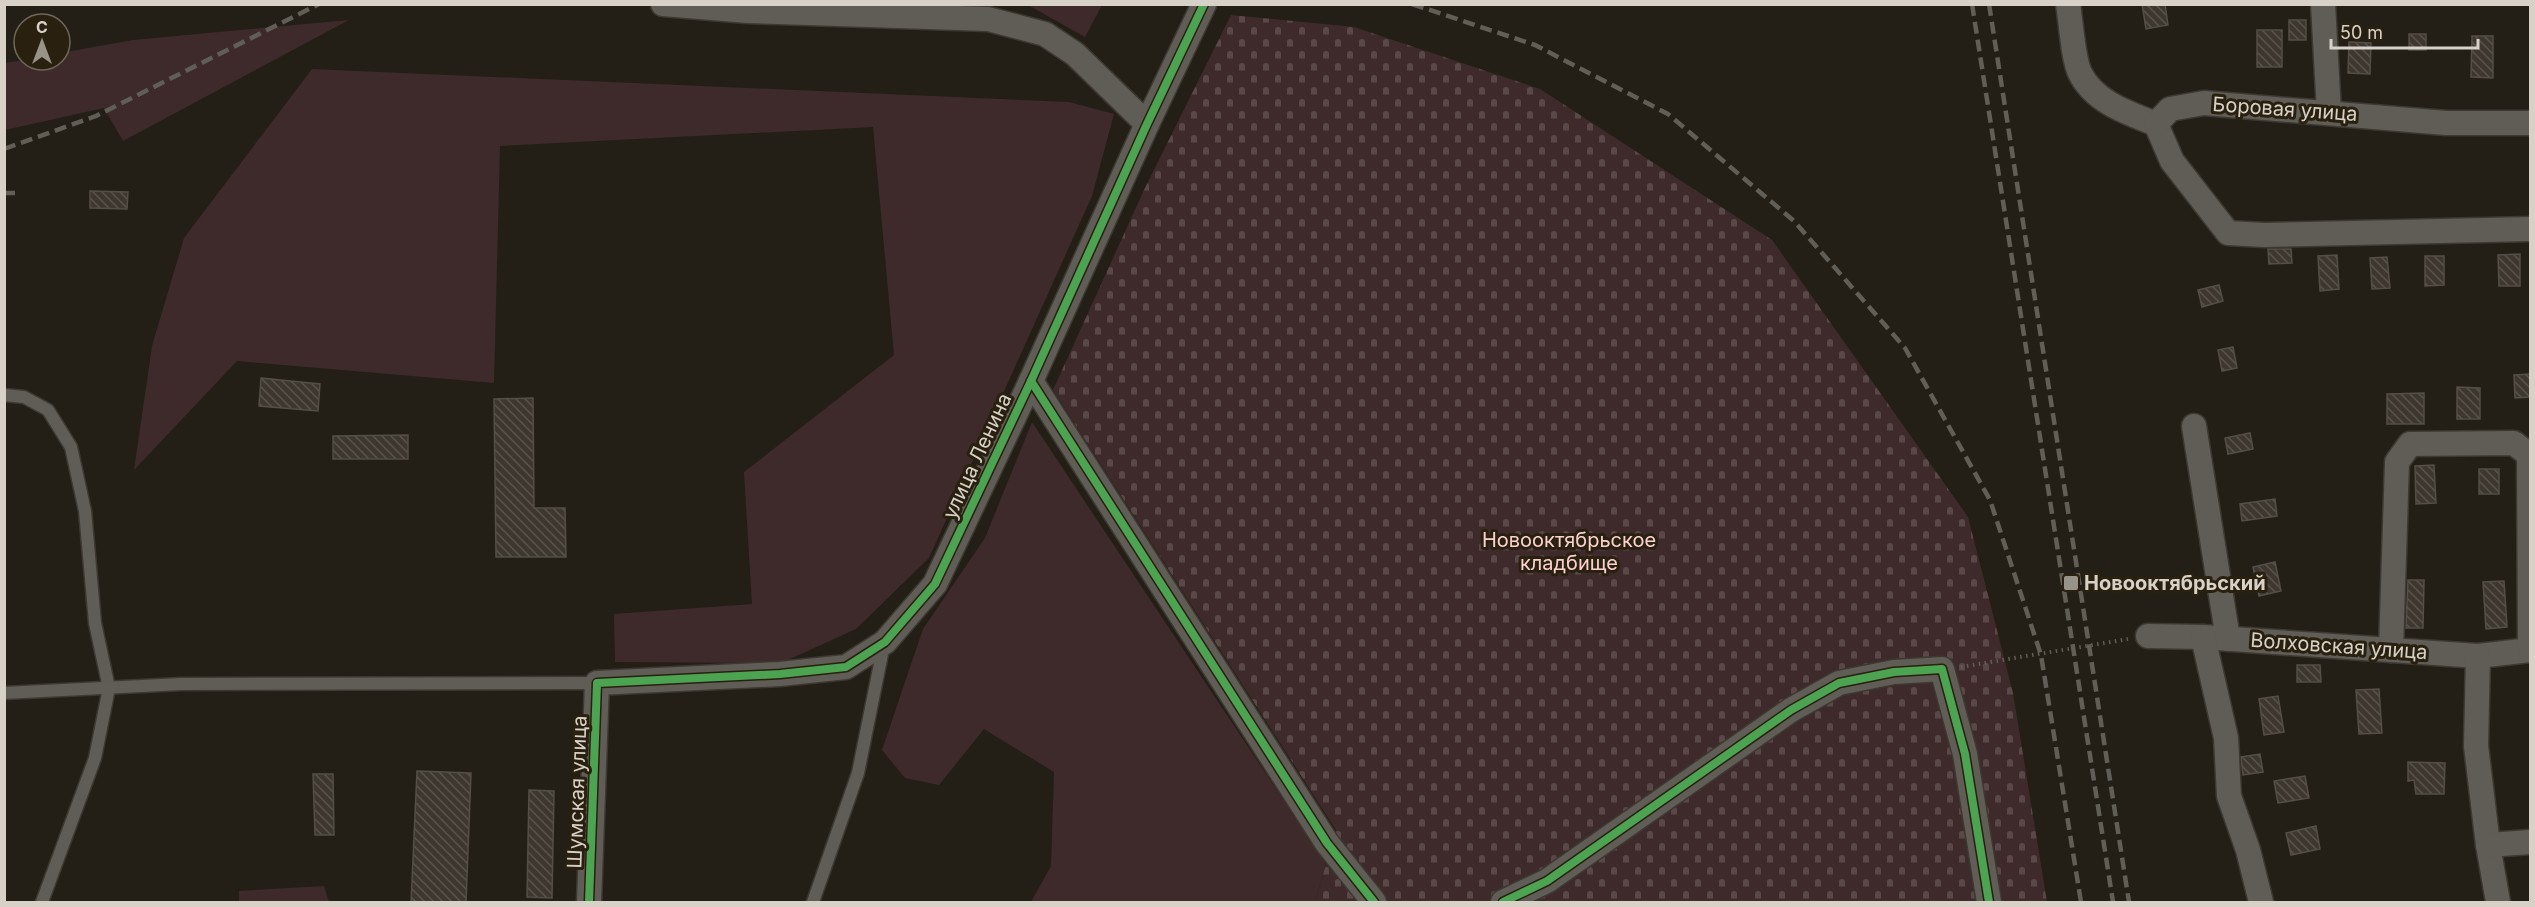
<svg xmlns="http://www.w3.org/2000/svg" width="2535" height="907" font-family="Inter,sans-serif">
  <style>
    .green { fill: #3e2a2a }
    .cemetery { fill: url(#cemetery-stones) }
    .building { fill: url(#building-back-hatch); stroke: #534e48; stroke-width: 1.5 }
    .lines { fill: none; stroke-linecap: round; stroke-linejoin: round }
    .service-casing { stroke: #3d3932; stroke-width: 15 }
    .minor-casing { stroke: #3d3932; stroke-width: 27 }
    .path { stroke: #615d57; stroke-width: 4; stroke-dasharray: 1.5 4.5; stroke-linecap: butt }
    .service { stroke: #605c56; stroke-width: 12 }
    .minor { stroke: #605c56; stroke-width: 24 }
    .rail { stroke: #615e57; stroke-width: 4.5; stroke-dasharray: 12 6; stroke-linecap: butt }
    .cycleway-casing { stroke: #292010; stroke-width: 11 }
    .cycleway { stroke: #4ca352; stroke-width: 8 }
    .poi-dot { fill: #989389; stroke: #292010; stroke-width: 2 }
    .labels { text-anchor: middle; dominant-baseline: central; stroke-width: 6; stroke-linejoin: round; paint-order: stroke }
    .street-label { font-size: 20px; fill: #d7d1c7; stroke: #292010 }
    .park-label { font-size: 20px; fill: #fbd0d0; stroke: #292010 }
    .poi-label { font-size: 20px; font-weight: bold; fill: #d7d1c7; stroke: #292010; text-anchor: start }
  </style>
  <defs>
    <pattern id="cemetery-stones" width="16" height="16" patternUnits="userSpaceOnUse" patternTransform="scale(1.5)"><rect width="16" height="16" fill="#3e2a2a"/><path d="M2 7V4a2 2 0 0 1 4 0v3zM10 15v-3a2 2 0 0 1 4 0v3z" fill="#594847"/></pattern>
    <pattern id="building-back-hatch" width="6" height="6" patternUnits="userSpaceOnUse" patternTransform="scale(1.5)"><rect width="6" height="6" fill="#3e3730"/><path d="M-1 5l2 2M0 0l6 6M5-1l2 2" fill="none" stroke="#59534c"/></pattern>
  </defs>
  <rect width="100%" height="100%" fill="#231f16"/>
  <g class="green">
    <path d="M1028,5L1102,4V5L1085,37Z"/>
    <path d="M349,20L123,141L104,108L5,130V63L24,60H60V53L133,40Z"/>
    <path d="M312,69L1069,102L1114,114L1092,196L929,558L856,629L781,663L615,662L614,614L752,604L744,472L894,355L873,127L500,146L494,383L237,361L134,470L152,346L184,238Z"/>
    <path d="M1032,422L1326,864L1315,902H1031L1051,866L1054,772L984,729L939,785L905,778L882,750L923,629L985,538Z"/>
    <path d="M324,886L329,902H239V891Z"/>
  </g>
  <path class="cemetery" d="M1231,15L1354,27L1540,89L1772,240L1968,517L2013,693L2047,902H1315L1336,830L1053,390L1144,190Z"/>
  <g class="building">
    <path d="M2142,4H2165L2168,25L2146,29Z"/>
    <rect x="2289" y="20" width="17" height="20"/>
    <rect x="2257" y="30" width="25" height="37"/>
    <rect x="2409" y="34" width="17" height="16"/>
    <path d="M2472,36H2493V78L2471,77Z"/>
    <path d="M2349,42L2371,43L2370,74L2348,73Z"/>
    <path d="M90,191L128,192L127,209L90,208Z"/>
    <path d="M2268,249H2291L2292,263L2269,264Z"/>
    <path d="M2520,254V286H2499L2498,255Z"/>
    <path d="M2337,255L2339,289L2320,291L2318,256Z"/>
    <path d="M2425,256H2444V285L2425,286Z"/>
    <path d="M2387,257L2390,288L2372,289L2370,258Z"/>
    <path d="M2219,285L2223,301L2202,307L2198,290Z"/>
    <path d="M2233,347L2237,368L2222,371L2218,350Z"/>
    <path d="M2530,374V397L2515,398L2514,375Z"/>
    <path d="M261,378L320,384L318,411L259,406Z"/>
    <path d="M2457,387L2480,388V419H2457Z"/>
    <path d="M2424,393V424H2387V394Z"/>
    <path d="M533,398L534,508H565L566,557H496L494,399Z"/>
    <path d="M2250,433L2253,449L2228,454L2225,438Z"/>
    <path d="M408,435V459H333V436Z"/>
    <path d="M2434,465L2436,503L2416,504L2415,466Z"/>
    <rect x="2479" y="469" width="20" height="25"/>
    <path d="M2275,499L2277,516L2242,521L2240,504Z"/>
    <path d="M2275,562L2281,591L2259,596L2253,567Z"/>
    <path d="M2408,580H2424L2423,628H2406Z"/>
    <path d="M2504,581L2507,627L2486,629L2483,582Z"/>
    <path d="M2297,665H2320L2321,682H2297Z"/>
    <path d="M2379,689L2382,733L2359,734L2356,690Z"/>
    <path d="M2278,696L2284,732L2264,735L2259,699Z"/>
    <path d="M2260,754L2263,772L2243,775L2241,757Z"/>
    <path d="M2408,762L2445,763L2444,794H2416L2414,780L2408,781Z"/>
    <path d="M417,771L471,773L466,903H411Z"/>
    <path d="M313,774H333L334,835H315Z"/>
    <path d="M2305,776L2309,798L2278,803L2274,781Z"/>
    <path d="M529,790L554,791L552,898L527,897Z"/>
    <path d="M2316,826L2320,849L2291,855L2286,833Z"/>
  </g>
  <g class="lines">
    <g class="service-casing">
      <g id="service">
        <path d="M4,395L24,397L48,410L71,447L85,511L95,623L109,688L95,758L42,902"/>
        <path d="M4,693L181,684L597,683"/>
        <path d="M813,902L858,773L884,644"/>
      </g>
    </g>
    <g class="minor-casing">
      <g id="minor">
        <path d="M663,4L748,11L988,19L1045,34L1075,54L1147,124"/>
        <path d="M2068,4C2071,22 2073,59 2080,73C2094,102 2128,113 2156,124"/>
        <path d="M2323,4L2329,112"/>
        <path d="M2156,124L2172,161L2228,233L2264,235L2530,229"/>
        <path d="M2156,124L2170,109L2204,103L2446,123H2530"/>
        <path d="M1031,381L1327,843L1374,902"/>
        <path d="M2194,426L2228,639"/>
        <path d="M2148,636L2203,637L2478,656L2530,650"/>
        <path d="M2203,637L2226,738L2229,796L2248,850L2261,902"/>
        <path d="M2391,650L2397,462L2410,444L2514,443L2529,455L2530,650"/>
        <path d="M2478,656L2476,746L2488,845L2498,902"/>
        <path d="M2488,845L2530,842"/>
        <path d="M589,902L597,683L780,674L846,667L885,642L935,584L1031,381L1147,124L1204,4"/>
        <path d="M1503,902L1547,881L1791,710L1839,683L1894,672L1942,669L1965,754L1989,902"/>
      </g>
    </g>
    <path class="path" d="M1961,667L2128,639"/>
    <use href="#service" class="service"/>
    <use href="#minor" class="minor"/>
    <g class="rail">
      <path d="M1412,4L1535,45L1668,114L1794,221L1905,348L1990,500L2041,655L2081,902"/>
      <path d="M1972,4L2113,902"/>
      <path d="M1989,4L2129,902"/>
      <path d="M4,149L96,116L319,4"/>
      <path d="M4,193H15"/>
    </g>
    <g class="cycleway-casing">
      <g id="cycleway">
        <path d="M1031,381L1327,843L1374,902"/>
        <path d="M589,902L597,683L780,674L846,667L885,642L935,584L1031,381L1147,124L1204,4"/>
        <path d="M1503,902L1547,881L1791,710L1839,683L1894,672L1942,669L1965,754L1989,902"/>
      </g>
    </g>
    <use href="#cycleway" class="cycleway"/>
  </g>
  <rect class="poi-dot" x="2063" y="575" width="16" height="16" rx="3"/>
  <g class="labels">
    <g class="street-label">
      <text transform="translate(2285 109) rotate(4)">Боровая улица</text>
      <text transform="translate(977 456) rotate(-65)">улица Ленина</text>
      <text transform="translate(2339 646) rotate(4)">Волховская улица</text>
      <text transform="translate(577 792) rotate(-88)">Шумская улица</text>
    </g>
    <g class="park-label">
      <text x="1569" y="540">Новооктябрьское<tspan x="1569" dy="23">кладбище</tspan></text>
    </g>
    <g class="poi-label">
      <text x="2084" y="583">Новооктябрьский</text>
    </g>
  </g>
  <rect width="2535" height="907" fill="none" stroke="#d7d1c7" stroke-width="12"/>
  <g transform="translate(42 42)"><circle r="28" fill="#292010" stroke="#6f6759" stroke-width="1.5"/>
  <path d="M0-4.5L10 22L0 15L-10 22Z" fill="#989389"/>
  <text y="-9" font-size="16" font-weight="bold" text-anchor="middle" fill="#d7d1c7">С</text>
  </g>
  <path d="M2331 39v9h147v-9" fill="none" stroke="#d7d1c7" stroke-width="3"/>
  <text x="2340" y="39" font-size="18" fill="#d7d1c7" stroke="#292010" stroke-width="4.5" paint-order="stroke">50 m</text>
</svg>
